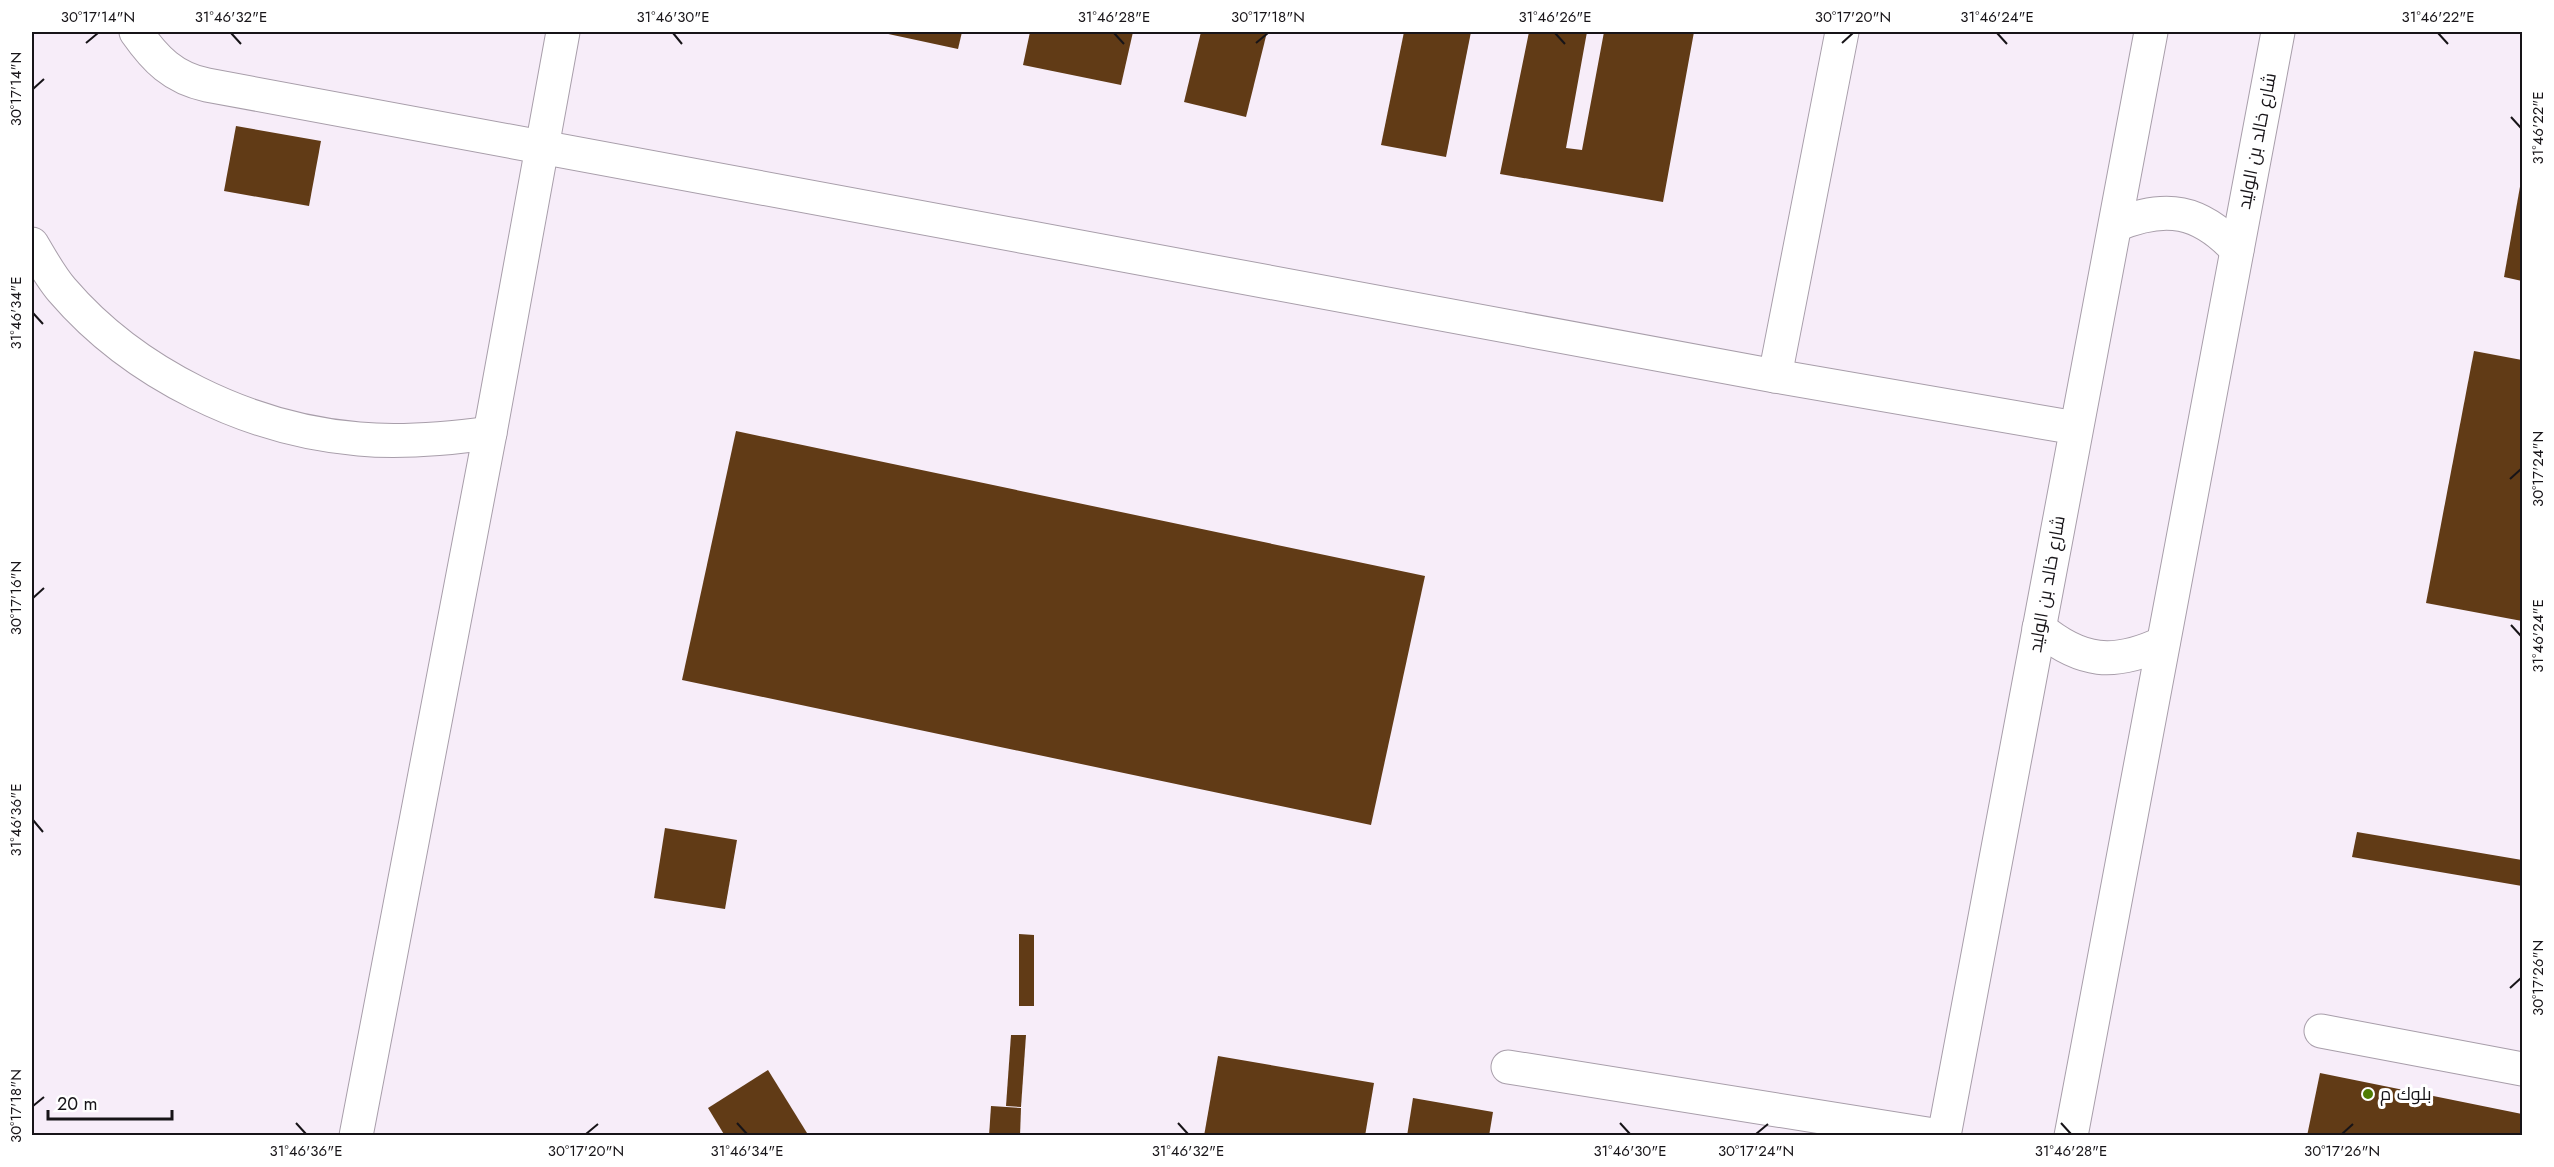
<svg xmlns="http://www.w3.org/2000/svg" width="2554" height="1167" font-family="Jost,Cairo,sans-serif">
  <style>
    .building { fill: #613b16 }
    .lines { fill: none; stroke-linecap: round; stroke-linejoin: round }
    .minor-casing { stroke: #a89eaa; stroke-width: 35 }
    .major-casing { stroke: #a89eaa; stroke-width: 35 }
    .minor { stroke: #fff; stroke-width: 33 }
    .major { stroke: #fff; stroke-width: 33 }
    .ticks { fill: none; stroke: #171418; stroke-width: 2 }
    .poi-dot { fill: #4f7c02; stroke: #fff; stroke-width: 2 }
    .labels { text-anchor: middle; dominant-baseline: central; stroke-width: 6; stroke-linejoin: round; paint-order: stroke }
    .street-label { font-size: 18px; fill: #171418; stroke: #fff }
    .poi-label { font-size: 18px; fill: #171418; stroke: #fff; text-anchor: start }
    .neatline { fill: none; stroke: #171418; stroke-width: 2 }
    .ticks-label { font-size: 15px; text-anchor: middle; fill: #171418 }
  </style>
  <rect width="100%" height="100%" fill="#f7edf9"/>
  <g class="building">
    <path d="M879,32H962L958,49Z"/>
    <path d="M1030,32H1133L1121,85L1023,65Z"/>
    <path d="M1201,32H1267L1246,117L1184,102Z"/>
    <path d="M1404,32H1471L1446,157L1381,145Z"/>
    <path d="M1529,32H1587L1566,148L1582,150L1604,32H1694L1663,202L1500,174Z"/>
    <path d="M236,126L321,141L309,206L224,191Z"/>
    <path d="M2521,181H2522V281L2504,277Z"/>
    <path d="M2474,351L2522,360V621L2426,603Z"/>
    <path d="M736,431L1425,576L1371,825L682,680Z"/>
    <path d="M665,828L737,840L725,909L654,898Z"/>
    <path d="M2357,832L2522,860V886L2352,857Z"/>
    <path d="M1019,934L1034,935V1006H1019Z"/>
    <path d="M1011,1035H1026L1021,1107L1006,1106Z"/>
    <path d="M1218,1056L1374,1083L1365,1136H1204Z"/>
    <path d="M768,1070L807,1133L804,1136H725L708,1108Z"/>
    <path d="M2320,1073L2522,1114V1136H2307Z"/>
    <path d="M1413,1098L1493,1112L1489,1136H1407Z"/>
    <path d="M991,1106L1021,1108L1020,1136H989Z"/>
  </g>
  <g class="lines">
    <g class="minor-casing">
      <g id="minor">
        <path d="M136,32C155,59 173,78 207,85L1775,376L2076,428"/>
        <path d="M32,244C41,259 50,276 62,290C134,374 249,430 359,439C403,443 446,439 490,433"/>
        <path d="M1775,376L1842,32"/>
        <path d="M2321,1031L2522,1069"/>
        <path d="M1508,1067L1940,1136"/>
        <path d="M356,1136L490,433L563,32"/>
      </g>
    </g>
    <g class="major-casing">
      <g id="major">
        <path d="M2116,225C2166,204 2200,210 2237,250"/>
        <path d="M2039,628C2081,663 2114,666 2163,643"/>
        <path d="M1944,1136L2151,32"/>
        <path d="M2071,1136L2278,32"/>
      </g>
    </g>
    <use href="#minor" class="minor"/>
    <use href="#major" class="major"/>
  </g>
  <path class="ticks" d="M231,33L241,44M673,33L682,44M1114,33L1124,44M1555,33L1565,44M1997,33L2007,44M2438,33L2448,44M86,43L98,33M1256,43L1268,33M1842,43L1853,33M33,89L44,79M2511,117L2521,128M33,313L43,324M2510,479L2521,469M33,598L44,588M2511,625L2521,636M33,820L43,832M2510,988L2521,978M33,1106L44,1097M296,1123L306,1134M737,1123L747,1134M1178,1123L1188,1134M1620,1123L1630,1134M2061,1123L2071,1134M586,1134L598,1124M1756,1134L1768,1124M2342,1134L2353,1124"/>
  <circle class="poi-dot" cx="2368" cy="1094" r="6"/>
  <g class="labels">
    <g class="street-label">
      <text transform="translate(2257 141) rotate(-79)">شارع خالد بن الوليد</text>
      <text transform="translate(2047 584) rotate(-80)">شارع خالد بن الوليد</text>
    </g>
    <g class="poi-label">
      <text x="2380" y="1094">بلوك م</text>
    </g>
  </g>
  <rect width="2554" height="1167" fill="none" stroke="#ffffff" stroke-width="66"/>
  <path d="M48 1110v9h124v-9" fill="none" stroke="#171418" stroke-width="3"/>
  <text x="57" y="1110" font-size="18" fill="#171418" stroke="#ffffff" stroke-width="4.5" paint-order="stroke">20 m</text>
  <rect x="33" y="33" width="2488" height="1101" class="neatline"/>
  <g class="ticks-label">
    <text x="98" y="22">30°17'14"N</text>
    <text x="231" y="22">31°46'32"E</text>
    <text x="673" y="22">31°46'30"E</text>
    <text x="1114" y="22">31°46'28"E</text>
    <text x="1268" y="22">30°17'18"N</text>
    <text x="1555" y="22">31°46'26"E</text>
    <text x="1853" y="22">30°17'20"N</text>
    <text x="1997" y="22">31°46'24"E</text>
    <text x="2438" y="22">31°46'22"E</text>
    <text transform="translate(16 89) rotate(-90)" y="5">30°17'14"N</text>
    <text transform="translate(2538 128) rotate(-90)" y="5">31°46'22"E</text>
    <text transform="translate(16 313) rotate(-90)" y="5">31°46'34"E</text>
    <text transform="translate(2538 469) rotate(-90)" y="5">30°17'24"N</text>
    <text transform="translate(16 598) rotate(-90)" y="5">30°17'16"N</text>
    <text transform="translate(2538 636) rotate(-90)" y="5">31°46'24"E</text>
    <text transform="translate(16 820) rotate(-90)" y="5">31°46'36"E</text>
    <text transform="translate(2538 978) rotate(-90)" y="5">30°17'26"N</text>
    <text transform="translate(16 1106) rotate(-90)" y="5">30°17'18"N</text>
    <text x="306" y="1156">31°46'36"E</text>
    <text x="586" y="1156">30°17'20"N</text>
    <text x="747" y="1156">31°46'34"E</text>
    <text x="1188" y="1156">31°46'32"E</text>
    <text x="1630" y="1156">31°46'30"E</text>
    <text x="1756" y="1156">30°17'24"N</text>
    <text x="2071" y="1156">31°46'28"E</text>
    <text x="2342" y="1156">30°17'26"N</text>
  </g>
</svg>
